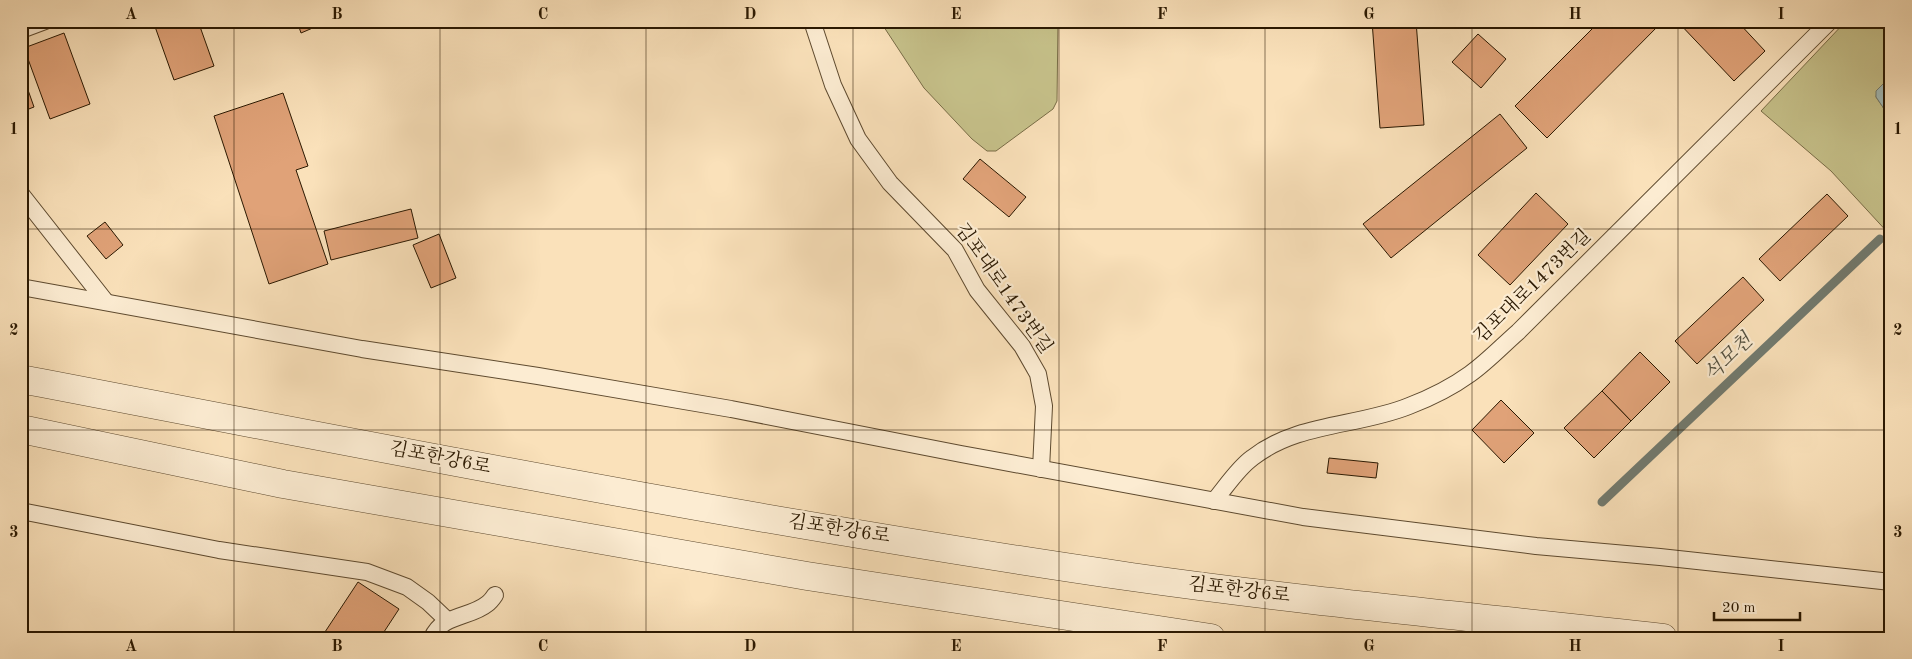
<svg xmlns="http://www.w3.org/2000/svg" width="1912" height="659" font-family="'Old Standard TT','Noto Serif KR',serif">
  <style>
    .green { fill: #c6c18a; stroke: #786c46 }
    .water { fill: #a1bbb9; stroke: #717a6f }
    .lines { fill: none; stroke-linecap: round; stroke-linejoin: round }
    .stream { stroke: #717a6f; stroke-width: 9 }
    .building { fill: #e0a278; stroke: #2a1801 }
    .service-casing { stroke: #5e4a2f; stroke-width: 18 }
    .tertiary-casing { stroke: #5e4a2f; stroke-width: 29 }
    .service { stroke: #fcecd2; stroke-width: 16 }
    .tertiary { stroke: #fcecd2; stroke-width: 28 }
    .grid { fill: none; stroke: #2a1801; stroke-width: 1; stroke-opacity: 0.55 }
    .labels { text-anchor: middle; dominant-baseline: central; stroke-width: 4.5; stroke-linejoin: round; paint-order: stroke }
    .street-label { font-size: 19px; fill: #2a1801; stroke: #fcecd2 }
    .water-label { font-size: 20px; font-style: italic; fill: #545141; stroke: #fcecd2 }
    .neatline { fill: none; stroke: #2a1801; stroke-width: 2 }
    .grid-label { font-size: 16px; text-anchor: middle; font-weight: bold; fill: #2a1801 }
  </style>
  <rect width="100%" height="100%" fill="#fae1ba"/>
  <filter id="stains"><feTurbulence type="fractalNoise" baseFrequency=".004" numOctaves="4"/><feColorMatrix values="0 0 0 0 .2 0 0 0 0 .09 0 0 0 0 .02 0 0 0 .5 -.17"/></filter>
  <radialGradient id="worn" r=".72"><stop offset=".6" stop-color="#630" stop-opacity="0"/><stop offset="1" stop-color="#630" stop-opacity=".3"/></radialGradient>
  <g class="green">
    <path d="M880,21H1058L1057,101L1053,109L996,151H987L972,139L924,88Z"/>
    <path d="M1846,21H1891V76L1877,91L1876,97L1891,119V236L1831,171L1761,111Z"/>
  </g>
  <path class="water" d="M1891,76V119L1876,97V91Z"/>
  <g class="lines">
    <path class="stream" d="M1602,502L1880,239"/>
  </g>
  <g class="building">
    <path d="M153,21H198L214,66L174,80Z"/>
    <path d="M297,21H329L301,33Z"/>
    <path d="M1372,21H1416L1424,125L1380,128Z"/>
    <path d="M1600,21H1663L1547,138L1515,106Z"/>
    <path d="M1677,21H1737L1765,51L1734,81Z"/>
    <path d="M64,33L90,104L50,119L24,48Z"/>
    <path d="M1478,34L1506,59L1481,88L1452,62Z"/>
    <path d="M21,70L34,107L21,112Z"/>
    <path d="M283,93L308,166L296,170L328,264L269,284L214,116Z"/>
    <path d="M1500,114L1527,148L1391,258L1363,224Z"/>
    <path d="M980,159L1026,197L1009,217L963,179Z"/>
    <path d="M1536,193L1568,224L1510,285L1478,255Z"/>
    <path d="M1827,194L1848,216L1780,281L1759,259Z"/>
    <path d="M411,209L418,238L331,260L324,231Z"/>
    <path d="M105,222L123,245L106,259L87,236Z"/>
    <path d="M439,234L456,278L431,288L413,245Z"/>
    <path d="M1743,277L1764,300L1697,364L1675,341Z"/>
    <path d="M1640,352L1670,382L1631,421L1602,391Z"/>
    <path d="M1602,391L1631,421L1594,458L1564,428Z"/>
    <path d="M1501,400L1534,433L1504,463L1472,430Z"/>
    <path d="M1329,458L1378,463L1376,478L1327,473Z"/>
    <path d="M358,582L399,609L380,638H321Z"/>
  </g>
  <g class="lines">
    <g class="service-casing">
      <g id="service">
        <path d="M812,21L833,85L858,139L890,183L955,250L977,290L1022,346L1038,374L1044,406L1041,469"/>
        <path d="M21,30L45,21"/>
        <path d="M21,194L106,302"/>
        <path d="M21,287L362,349L538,376L731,409L961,454L1303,517L1536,546L1660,557L1891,582"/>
        <path d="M1214,501C1226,487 1237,469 1252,458C1298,422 1357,427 1409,406C1430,398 1452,387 1470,374C1487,362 1502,346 1518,332L1830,21"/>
        <path d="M21,511L219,550L367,572L407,587L428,602L447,620"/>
        <path d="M432,638C442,614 470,618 487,604C490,602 493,598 495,595"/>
      </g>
    </g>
    <g class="tertiary-casing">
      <g id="tertiary">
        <path d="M21,379C391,450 760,523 1132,577C1308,602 1486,618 1663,638"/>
        <path d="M21,429L283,484L807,576L1211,638"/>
      </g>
    </g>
    <use href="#service" class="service"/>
    <use href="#tertiary" class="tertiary"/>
  </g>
  <path class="grid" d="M234,21V638M440,21V638M646,21V638M853,21V638M1059,21V638M1265,21V638M1472,21V638M1678,21V638M21,229H1891M21,430H1891"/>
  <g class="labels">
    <g class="street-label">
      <text transform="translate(1533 287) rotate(-44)">김포대로1473번길</text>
      <text transform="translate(1003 289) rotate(55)">김포대로1473번길</text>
      <text transform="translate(440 459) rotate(11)">김포한강6로</text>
      <text transform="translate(839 530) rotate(9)">김포한강6로</text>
      <text transform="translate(1239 591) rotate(7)">김포한강6로</text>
    </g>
    <g class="water-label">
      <text transform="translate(1729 358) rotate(-44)">석모천</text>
    </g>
  </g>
  <rect width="1912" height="659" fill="none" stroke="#fae1ba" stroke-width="55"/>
  <path d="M1714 612v8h86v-8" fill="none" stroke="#2a1801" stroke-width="2.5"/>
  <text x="1722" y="612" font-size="15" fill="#2a1801" stroke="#fcecd2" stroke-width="4" paint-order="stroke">20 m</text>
  <rect x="28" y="28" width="1856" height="604" class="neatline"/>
  <g class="grid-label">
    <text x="131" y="19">A</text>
    <text x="337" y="19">B</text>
    <text x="543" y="19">C</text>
    <text x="750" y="19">D</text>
    <text x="956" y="19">E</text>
    <text x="1162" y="19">F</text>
    <text x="1369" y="19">G</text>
    <text x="1575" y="19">H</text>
    <text x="1781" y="19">I</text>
    <text x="14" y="134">1</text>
    <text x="1898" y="134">1</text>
    <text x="14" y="335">2</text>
    <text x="1898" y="335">2</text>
    <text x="14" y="537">3</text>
    <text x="1898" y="537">3</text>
    <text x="131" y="651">A</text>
    <text x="337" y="651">B</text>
    <text x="543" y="651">C</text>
    <text x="750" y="651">D</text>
    <text x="956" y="651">E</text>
    <text x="1162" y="651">F</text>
    <text x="1369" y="651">G</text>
    <text x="1575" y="651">H</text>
    <text x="1781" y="651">I</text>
  </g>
  <rect width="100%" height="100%" filter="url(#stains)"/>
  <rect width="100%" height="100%" fill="url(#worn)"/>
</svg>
